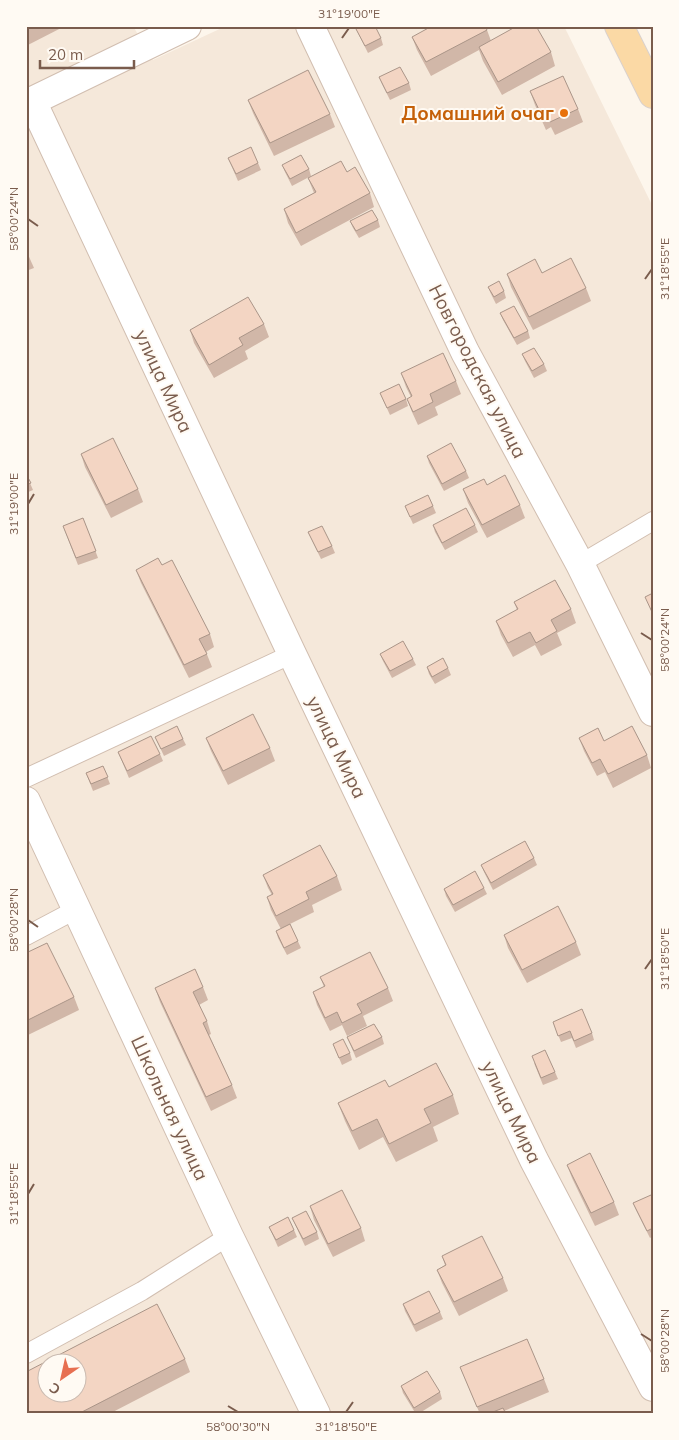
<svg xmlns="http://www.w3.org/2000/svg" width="679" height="1440" font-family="Mulish,sans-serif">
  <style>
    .residential { fill: #f5e8da; fill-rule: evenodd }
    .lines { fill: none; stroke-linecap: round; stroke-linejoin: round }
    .lane-casing { stroke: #d1beb0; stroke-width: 20 }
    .street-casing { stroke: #d1beb0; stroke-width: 30 }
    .primary-casing { stroke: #dad1cd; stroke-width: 30 }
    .lane { stroke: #fff; stroke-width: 18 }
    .street { stroke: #fff; stroke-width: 28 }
    .primary { stroke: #fbd9a5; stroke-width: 28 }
    .wall { fill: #d1b7a8 }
    .building { fill: #f3d5c3; stroke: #aa9588; fill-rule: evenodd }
    .ticks { fill: none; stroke: #7a5c4d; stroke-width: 2 }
    .food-dot { fill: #e8710a; stroke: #fffaf3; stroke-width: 2 }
    .labels { text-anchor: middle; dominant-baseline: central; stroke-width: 4; stroke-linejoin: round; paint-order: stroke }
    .food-label { font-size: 19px; font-weight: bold; fill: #c56008; stroke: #fffaf3; text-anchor: end }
    .street-label { font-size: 19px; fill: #7a5c4d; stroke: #fffaf3 }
    .neatline { fill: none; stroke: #7a5c4d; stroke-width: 2 }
    .ticks-label { font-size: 12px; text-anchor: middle; fill: #7a5c4d }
  </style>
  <rect width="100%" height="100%" fill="#fdf6ec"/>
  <path class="residential" d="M26,26H133L153,60L226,26H564L653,207V1414H26ZM48,1362H78V1392H48Z"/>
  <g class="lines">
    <g class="lane-casing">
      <g id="lane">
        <path d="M580,564L653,521"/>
        <path d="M26,778L292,654"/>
        <path d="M26,936L77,909"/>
        <path d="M26,1354L142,1291L229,1236"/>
      </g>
    </g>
    <g class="street-casing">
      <g id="street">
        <path d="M310,26L465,352L580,564L653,712"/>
        <path d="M32,101L292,654L534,1160L653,1387"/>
        <path d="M26,104L187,26"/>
        <path d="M26,801L229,1236L316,1414"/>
      </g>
    </g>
    <g class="primary-casing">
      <path id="primary" d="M619,26L653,94"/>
    </g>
    <use href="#lane" class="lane"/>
    <use href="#street" class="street"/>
    <use href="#primary" class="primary"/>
  </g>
  <g class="wall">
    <path d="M26,26H65L26,46Z"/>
    <path d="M356,29L381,38L383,45L368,53Z"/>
    <path d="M487,30L491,41L551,52L555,66L502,95L483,61L479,50L431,76L417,50L412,37Z"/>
    <path d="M379,77L409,83L411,90L390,100L382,84Z"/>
    <path d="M530,91L578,109L583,122L555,135L551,127L546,130L535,105Z"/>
    <path d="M248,100L330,114L335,127L274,156L253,113Z"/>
    <path d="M228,158L258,163L261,170L238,181Z"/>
    <path d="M282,165L309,169L311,176L292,186L285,172Z"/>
    <path d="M347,172L370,193L374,207L301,246L288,223L284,209L314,193L308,178Z"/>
    <path d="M378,220L380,227L359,238L353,228L350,221Z"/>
    <path d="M26,250L34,268L26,271Z"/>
    <path d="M542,273L586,288L591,301L533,330L511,287L507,274Z"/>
    <path d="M488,287L504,291L506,298L496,304L491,294Z"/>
    <path d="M500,313L528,331L530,338L517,345L503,320Z"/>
    <path d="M264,324L269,337L245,351L248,359L214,378L194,343L190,330Z"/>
    <path d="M522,354L544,364L547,371L534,378L525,361Z"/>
    <path d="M401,373L456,381L461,394L435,407L438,415L418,425L412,412L407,399L411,397L406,387Z"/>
    <path d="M380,393L406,399L408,406L390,415Z"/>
    <path d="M81,454L138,489L143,502L111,518L85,467Z"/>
    <path d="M427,456L466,471L469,478L444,491L429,463Z"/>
    <path d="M26,474L33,490L26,493Z"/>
    <path d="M487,485L520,505L525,518L487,538L468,503L463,489Z"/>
    <path d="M405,506H433L436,513L413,524Z"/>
    <path d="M83,518L98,558L78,565L63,526Z"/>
    <path d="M433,525H475L478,532L445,550L435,532Z"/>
    <path d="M308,532L332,546L335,553L321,559Z"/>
    <path d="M162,565L210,634L214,647L206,652L212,667L189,678L141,583L136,570Z"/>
    <path d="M514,602L571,609L576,623L557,633L562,645L541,656L535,645L513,657L501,635L496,621L517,610Z"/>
    <path d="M380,654L413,659L416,665L392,678L383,661Z"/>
    <path d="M427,667L448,668L451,675L435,684L429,674Z"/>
    <path d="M155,737L183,739L186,745L164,756Z"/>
    <path d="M206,738L270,748L275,761L228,785L211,751Z"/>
    <path d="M579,738L604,741L647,755L651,768L613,788L605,772L597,776L584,751Z"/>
    <path d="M118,752L160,754L163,761L129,778Z"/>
    <path d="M103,766L110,784L93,791L86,773Z"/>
    <path d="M534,858L537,865L493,890L484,872L481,865Z"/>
    <path d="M263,875L337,876L342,890L312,905L314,912L290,924L301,948L287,955L278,938L276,931L281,929L271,910L267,897L272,895L268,888Z"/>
    <path d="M484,888L487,894L455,912L446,896L444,889Z"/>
    <path d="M504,935L576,942L581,955L527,983L508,948Z"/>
    <path d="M26,953L74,997L79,1010L26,1036Z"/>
    <path d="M320,977L388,988L393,1001L363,1016L367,1026L347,1036L342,1025L330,1031L317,1005L313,992L324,987Z"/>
    <path d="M203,987L208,1000L199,1005L207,1021L211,1034L209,1035L232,1085L237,1098L211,1111L160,1002L155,988Z"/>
    <path d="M553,1022L592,1033L594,1040L576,1048L572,1038L561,1042Z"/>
    <path d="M347,1037H382L384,1044L356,1058Z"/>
    <path d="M333,1044L350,1053L352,1060L342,1065Z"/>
    <path d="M534,1063L555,1072L558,1079L543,1085Z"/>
    <path d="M389,1087L453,1095L459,1114L433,1127L438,1141L396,1162L383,1137L359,1150L345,1121L338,1103Z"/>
    <path d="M567,1165L614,1202L619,1215L595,1226L572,1178Z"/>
    <path d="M653,1198V1236L650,1238L636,1210L633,1203Z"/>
    <path d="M310,1206L361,1228L365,1241L333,1257L314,1220Z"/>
    <path d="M292,1218L317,1232L319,1239L305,1246Z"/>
    <path d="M269,1227L294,1230L297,1237L278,1247Z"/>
    <path d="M442,1256L503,1278L508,1291L459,1316L442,1283L437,1270L445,1265Z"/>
    <path d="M403,1304L440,1312L443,1319L416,1332L405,1311Z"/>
    <path d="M185,1359L190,1372L109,1414H26Z"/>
    <path d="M460,1367L544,1379L549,1392L504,1411L506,1414H480Z"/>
    <path d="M401,1386L440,1392L442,1399L418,1414H416L403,1393Z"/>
  </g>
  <g class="building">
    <path d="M26,26H34L26,30Z"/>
    <path d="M362,26H375L381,38L365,46L356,29Z"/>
    <path d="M432,26H485L487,30L426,62L412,37Z"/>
    <path d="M517,26H536L551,52L498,82L479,47Z"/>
    <path d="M400,67L409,83L387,93L379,77Z"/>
    <path d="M308,70L330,114L270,143L248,100Z"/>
    <path d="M563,76L578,109L550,122L547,114L542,116L530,91Z"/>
    <path d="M251,147L258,163L236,174L228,158Z"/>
    <path d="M301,155L309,169L290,179L282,165Z"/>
    <path d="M341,161L347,172L355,167L370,193L296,233L284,209L316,192L308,178Z"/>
    <path d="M372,210L378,220L356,231L350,221Z"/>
    <path d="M571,258L586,288L529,317L507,274L535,259L542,273Z"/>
    <path d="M499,281L504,291L494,297L488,287Z"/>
    <path d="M248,297L264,324L239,338L243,345L209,365L190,330Z"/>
    <path d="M514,306L528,331L514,338L500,313Z"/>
    <path d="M534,348L544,364L532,371L522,354Z"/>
    <path d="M443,353L456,381L430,394L433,402L413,412L407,399L412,396L401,373Z"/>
    <path d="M399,384L406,399L387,408L380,393Z"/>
    <path d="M113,438L138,489L106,505L81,454Z"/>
    <path d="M451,443L466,471L442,484L427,456Z"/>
    <path d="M26,474L31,483L26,485Z"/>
    <path d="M505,475L520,505L482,525L463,489L484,479L487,485Z"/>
    <path d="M428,495L433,506L410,517L405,506Z"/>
    <path d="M466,508L475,525L442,543L433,525Z"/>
    <path d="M83,518L96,551L76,558L63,526Z"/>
    <path d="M322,526L332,546L318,552L308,532Z"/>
    <path d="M158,558L162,565L172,560L210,634L199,639L207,654L184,665L136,570Z"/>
    <path d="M555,580L571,609L551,620L557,631L536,643L530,632L508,643L496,621L518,609L514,602Z"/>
    <path d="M653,593V611L652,612L645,597Z"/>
    <path d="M403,641L413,659L390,671L380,654Z"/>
    <path d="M443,658L448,668L432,677L427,667Z"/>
    <path d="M253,714L270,748L223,771L206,738Z"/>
    <path d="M177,726L183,739L161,749L155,737Z"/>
    <path d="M632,726L647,755L608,774L600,759L592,763L579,738L598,728L604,741Z"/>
    <path d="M151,736L160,754L127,771L118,752Z"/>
    <path d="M103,766L108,777L91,784L86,773Z"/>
    <path d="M525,841L534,858L491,883L481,865Z"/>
    <path d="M320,845L337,876L306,892L309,899L276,916L267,897L273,894L263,875Z"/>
    <path d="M475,871L484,888L453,905L444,889Z"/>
    <path d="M558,906L576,942L522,970L504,935Z"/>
    <path d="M290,924L298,941L284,948L276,931Z"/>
    <path d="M47,943L74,997L26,1021V953Z"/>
    <path d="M370,952L388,988L357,1004L362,1013L342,1023L337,1012L325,1018L313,992L325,986L320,977Z"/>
    <path d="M195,969L203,987L193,992L207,1021L203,1023L232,1085L206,1097L155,988Z"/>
    <path d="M582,1009L592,1033L574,1041L570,1031L558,1036L553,1022Z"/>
    <path d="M374,1024L382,1037L354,1051L347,1037Z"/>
    <path d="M343,1039L350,1053L339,1058L333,1044Z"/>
    <path d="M545,1050L555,1072L541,1078L532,1056Z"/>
    <path d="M436,1063L453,1095L424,1109L431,1123L389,1144L377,1119L352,1131L338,1103L385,1080L389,1087Z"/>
    <path d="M590,1153L614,1202L591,1213L567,1165Z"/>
    <path d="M342,1190L361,1228L328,1244L310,1206Z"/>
    <path d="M651,1195L653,1198V1228L647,1231L633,1203Z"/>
    <path d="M306,1211L317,1232L303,1239L292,1218Z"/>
    <path d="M288,1217L294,1230L276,1240L269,1227Z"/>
    <path d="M482,1236L503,1278L454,1302L437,1270L446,1265L442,1256Z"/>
    <path d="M429,1291L440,1312L414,1325L403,1304Z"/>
    <path d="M157,1304L185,1359L78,1414H26V1372ZM48,1362H78V1392H48Z"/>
    <path d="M527,1339L544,1379L477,1407L460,1367Z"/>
    <path d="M427,1371L440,1392L414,1408L401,1386Z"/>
    <path d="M503,1408L506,1414H488Z"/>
  </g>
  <path class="ticks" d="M342,38L349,28M28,219L38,226M645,279L652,269M28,504L34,494M641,633L652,640M28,920L38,927M645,969L652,959M28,1194L34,1184M641,1334L652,1341M228,1406L238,1412M346,1412L353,1402"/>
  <circle class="food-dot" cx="564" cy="113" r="5"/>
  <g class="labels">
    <g class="food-label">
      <text x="554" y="113">Домашний очаг</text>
    </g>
    <g class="street-label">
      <text transform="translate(478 371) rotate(63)">Новгородская улица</text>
      <text transform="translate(164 381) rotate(65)">улица Мира</text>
      <text transform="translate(337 747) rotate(64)">улица Мира</text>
      <text transform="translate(170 1108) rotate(65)">Школьная улица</text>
      <text transform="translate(512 1112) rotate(64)">улица Мира</text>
    </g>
  </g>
  <rect width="679" height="1440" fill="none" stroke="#fffaf3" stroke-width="55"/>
  <g transform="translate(62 1378) rotate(214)"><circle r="24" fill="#fffaf3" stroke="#cabbb1"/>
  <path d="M0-4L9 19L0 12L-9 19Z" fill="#e76f51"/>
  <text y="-8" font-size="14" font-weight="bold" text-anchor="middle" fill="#7a5c4d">С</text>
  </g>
  <path d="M40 60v8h94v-8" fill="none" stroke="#7a5c4d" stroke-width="2.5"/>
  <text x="48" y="60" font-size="15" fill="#7a5c4d" stroke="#fffaf3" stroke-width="4" paint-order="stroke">20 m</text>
  <rect x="28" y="28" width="624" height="1384" class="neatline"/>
  <g class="ticks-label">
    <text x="349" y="18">31°19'00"E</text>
    <text transform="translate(14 219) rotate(-90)" y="4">58°00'24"N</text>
    <text transform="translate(665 269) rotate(-90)" y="4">31°18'55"E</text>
    <text transform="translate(14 504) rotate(-90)" y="4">31°19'00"E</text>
    <text transform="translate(665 640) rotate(-90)" y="4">58°00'24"N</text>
    <text transform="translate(14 920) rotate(-90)" y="4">58°00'28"N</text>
    <text transform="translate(665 959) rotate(-90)" y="4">31°18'50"E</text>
    <text transform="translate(14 1194) rotate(-90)" y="4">31°18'55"E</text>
    <text transform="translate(665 1341) rotate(-90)" y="4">58°00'28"N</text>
    <text x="238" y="1431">58°00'30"N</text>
    <text x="346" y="1431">31°18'50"E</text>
  </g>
</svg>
